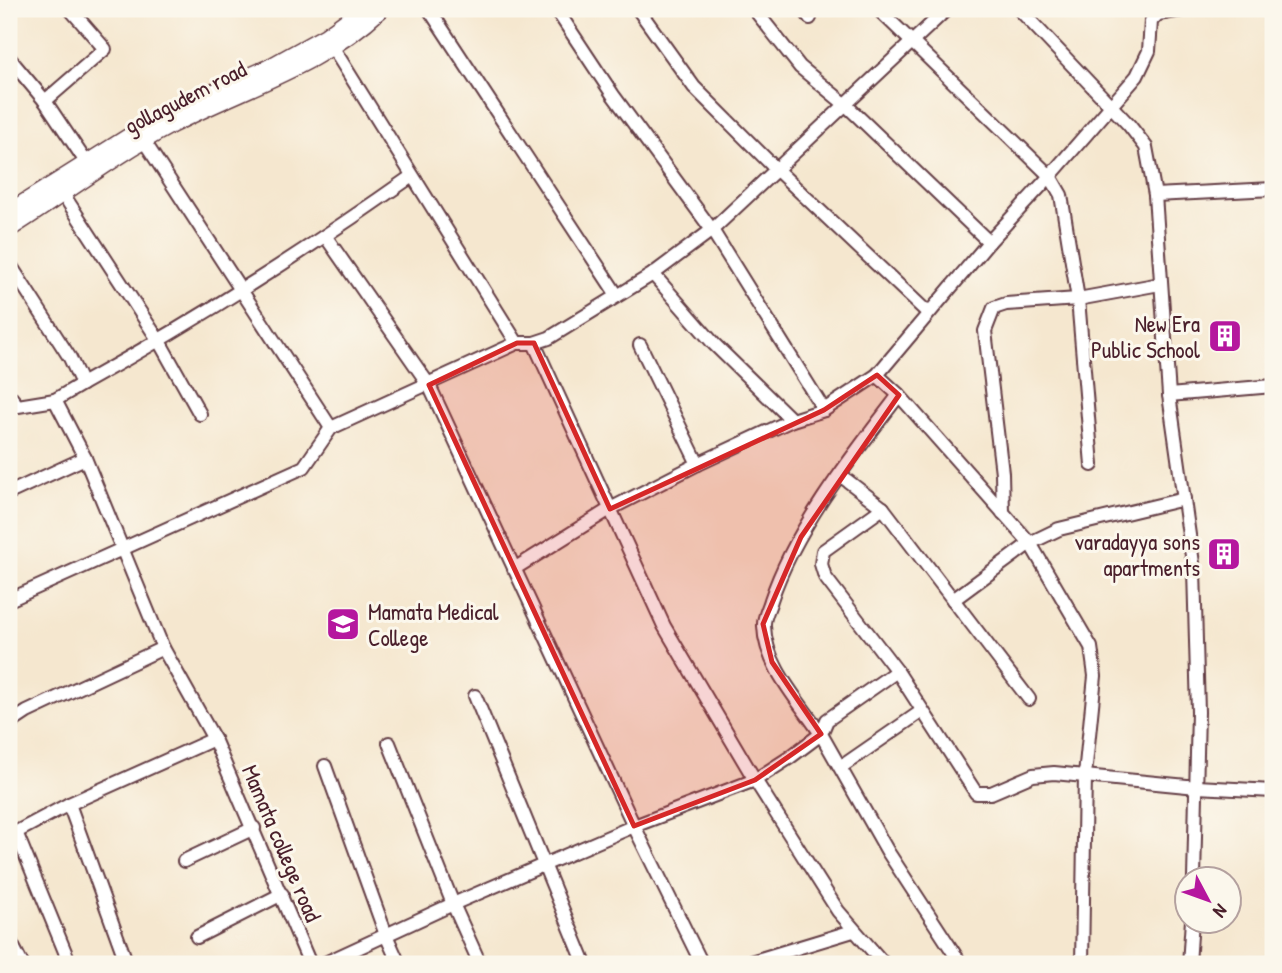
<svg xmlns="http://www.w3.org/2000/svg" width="1282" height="973" font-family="'Patrick Hand',sans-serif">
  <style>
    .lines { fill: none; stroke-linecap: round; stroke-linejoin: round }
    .minor-casing { stroke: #643d44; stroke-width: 16 }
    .tertiary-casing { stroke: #643d44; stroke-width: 19 }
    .minor { stroke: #fff; stroke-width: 12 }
    .tertiary { stroke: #fff; stroke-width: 16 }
    .marked { fill: #d62828; fill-opacity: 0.2; stroke: #d62828; stroke-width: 5; stroke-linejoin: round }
    .labels { text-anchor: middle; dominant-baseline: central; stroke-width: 6; stroke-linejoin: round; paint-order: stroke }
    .street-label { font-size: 23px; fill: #4a1f2b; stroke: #fbf7ec }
    .poi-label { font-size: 23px; fill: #4a1f2b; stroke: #fbf7ec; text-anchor: end }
  </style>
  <rect width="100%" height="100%" fill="#fbf7ec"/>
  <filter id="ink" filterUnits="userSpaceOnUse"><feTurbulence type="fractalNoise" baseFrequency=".0143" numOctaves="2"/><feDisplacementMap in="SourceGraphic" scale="14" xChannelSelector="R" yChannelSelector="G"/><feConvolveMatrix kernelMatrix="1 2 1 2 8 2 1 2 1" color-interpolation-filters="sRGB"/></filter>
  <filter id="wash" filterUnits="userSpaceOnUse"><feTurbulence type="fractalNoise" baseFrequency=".00686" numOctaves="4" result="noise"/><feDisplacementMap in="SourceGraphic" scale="28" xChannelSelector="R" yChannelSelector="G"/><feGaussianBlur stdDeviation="1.57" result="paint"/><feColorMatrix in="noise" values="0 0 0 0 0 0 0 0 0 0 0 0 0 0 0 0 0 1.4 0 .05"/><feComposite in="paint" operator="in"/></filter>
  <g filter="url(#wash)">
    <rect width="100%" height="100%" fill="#f5e7cf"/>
  </g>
  <g filter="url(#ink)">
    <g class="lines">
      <g class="minor-casing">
        <g id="minor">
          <path d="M429,9L617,295"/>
          <path d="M638,9L694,87L778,171L928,313"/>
          <path d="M754,9L800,67L846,105L989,242"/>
          <path d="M804,9L810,18"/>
          <path d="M878,9L1050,176L1061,195L1078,299L1092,465"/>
          <path d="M1019,9L1129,125L1146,147L1155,195L1169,395L1194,570L1198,712L1194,878"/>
          <path d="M333,48L517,343"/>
          <path d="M9,58L45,101L86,162"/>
          <path d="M45,101L105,49L70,9"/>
          <path d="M144,141L331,428"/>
          <path d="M63,194L159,341L200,414"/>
          <path d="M1155,195L1273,189"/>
          <path d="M326,237L429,385L634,826L702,964"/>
          <path d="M9,263L70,358L82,384L55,400L85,458L163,648L214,739L310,964"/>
          <path d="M653,274L714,344L792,420"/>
          <path d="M534,343L664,626L755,780L838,911L884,964"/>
          <path d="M640,345L698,464"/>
          <path d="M82,384C196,321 306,251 412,176"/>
          <path d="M9,395L18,406L55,400"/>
          <path d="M1169,395L1273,386"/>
          <path d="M824,410L712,230L947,9"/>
          <path d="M840,475L883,508L1029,699"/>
          <path d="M9,493L85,458"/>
          <path d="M883,508L823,551L821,564L825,577L897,671L976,793H991L1033,775L1054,773L1197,787L1273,791"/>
          <path d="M1003,513L1002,473L985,331L994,308L1006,304L1078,299L1160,284"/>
          <path d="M514,569L610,509L698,464L792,420L824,410L877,375"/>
          <path d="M9,600L304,467L331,428L517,343H534L549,338L653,274L712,230L613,95L556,9"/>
          <path d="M953,600L1030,543L1059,529L1184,499"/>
          <path d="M897,671L827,720L821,734L888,852L961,964"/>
          <path d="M475,696L585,964"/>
          <path d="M9,724L27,712L163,648"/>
          <path d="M389,743L453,904L480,964"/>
          <path d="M325,766L386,935L399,964"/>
          <path d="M841,767L922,711"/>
          <path d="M69,804L127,964"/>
          <path d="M16,832L70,964"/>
          <path d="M9,836L69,804L214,739"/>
          <path d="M184,861L254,828"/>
          <path d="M197,937L282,894"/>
          <path d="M9,939L22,964"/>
          <path d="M323,964L453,904L634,826L755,780L789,758L821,734C800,702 765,666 764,626C763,618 769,608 771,600C795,528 853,455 899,395"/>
          <path d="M744,964L853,931"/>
          <path d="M1082,964L1085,775L1095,676L1091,647L1030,543L899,395L877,375L989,242L1050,176L1137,76L1149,51L1151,21L1158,14L1188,9"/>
          <path d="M1189,964L1192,920"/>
        </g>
      </g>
      <g class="tertiary-casing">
        <g id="tertiary">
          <path d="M9,212L165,114L268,68L326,36L363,9"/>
          <path d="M9,229C63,195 115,155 171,125C246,86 318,68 381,9"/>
        </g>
      </g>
      <use href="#minor" class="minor"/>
      <use href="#tertiary" class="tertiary"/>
    </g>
  </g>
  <path class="marked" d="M517,343H534L610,509L824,410L877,375L899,395L801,537L763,624L772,662L821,734L755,780L634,826L429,385Z"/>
  <defs>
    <g id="building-square" transform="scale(1.75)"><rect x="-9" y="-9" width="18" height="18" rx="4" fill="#b5179e" stroke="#fbf7ec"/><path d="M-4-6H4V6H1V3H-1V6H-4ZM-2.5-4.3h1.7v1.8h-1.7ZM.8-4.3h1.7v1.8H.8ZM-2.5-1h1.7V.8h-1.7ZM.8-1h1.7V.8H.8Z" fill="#fff"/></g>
    <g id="university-square" transform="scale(1.75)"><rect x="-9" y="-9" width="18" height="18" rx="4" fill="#b5179e" stroke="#fbf7ec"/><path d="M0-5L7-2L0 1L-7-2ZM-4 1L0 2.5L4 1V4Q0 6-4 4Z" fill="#fff"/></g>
  </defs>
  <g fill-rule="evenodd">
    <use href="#building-square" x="1225" y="336"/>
    <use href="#building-square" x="1224" y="554"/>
    <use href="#university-square" x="343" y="624"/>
  </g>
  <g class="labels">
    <g class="street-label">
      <text transform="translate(185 97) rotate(-27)">gollagudem road</text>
      <text transform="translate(282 843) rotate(67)">Mamata college road</text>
    </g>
    <g class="poi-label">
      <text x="1200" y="323">New Era<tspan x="1200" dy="26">Public School</tspan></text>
      <text x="1200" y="541">varadayya sons<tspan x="1200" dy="26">apartments</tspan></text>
      <text x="368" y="611" text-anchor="start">Mamata Medical<tspan x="368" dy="26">College</tspan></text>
    </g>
  </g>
  <rect width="1282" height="973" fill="none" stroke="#fbf7ec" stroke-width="35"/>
  <g transform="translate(1208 900) rotate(131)"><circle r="33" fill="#fbf7ec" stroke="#b4a19f" stroke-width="2"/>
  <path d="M0-5L12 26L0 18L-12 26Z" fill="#b5179e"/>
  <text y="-10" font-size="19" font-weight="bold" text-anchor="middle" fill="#4a1f2b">N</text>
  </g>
</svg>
